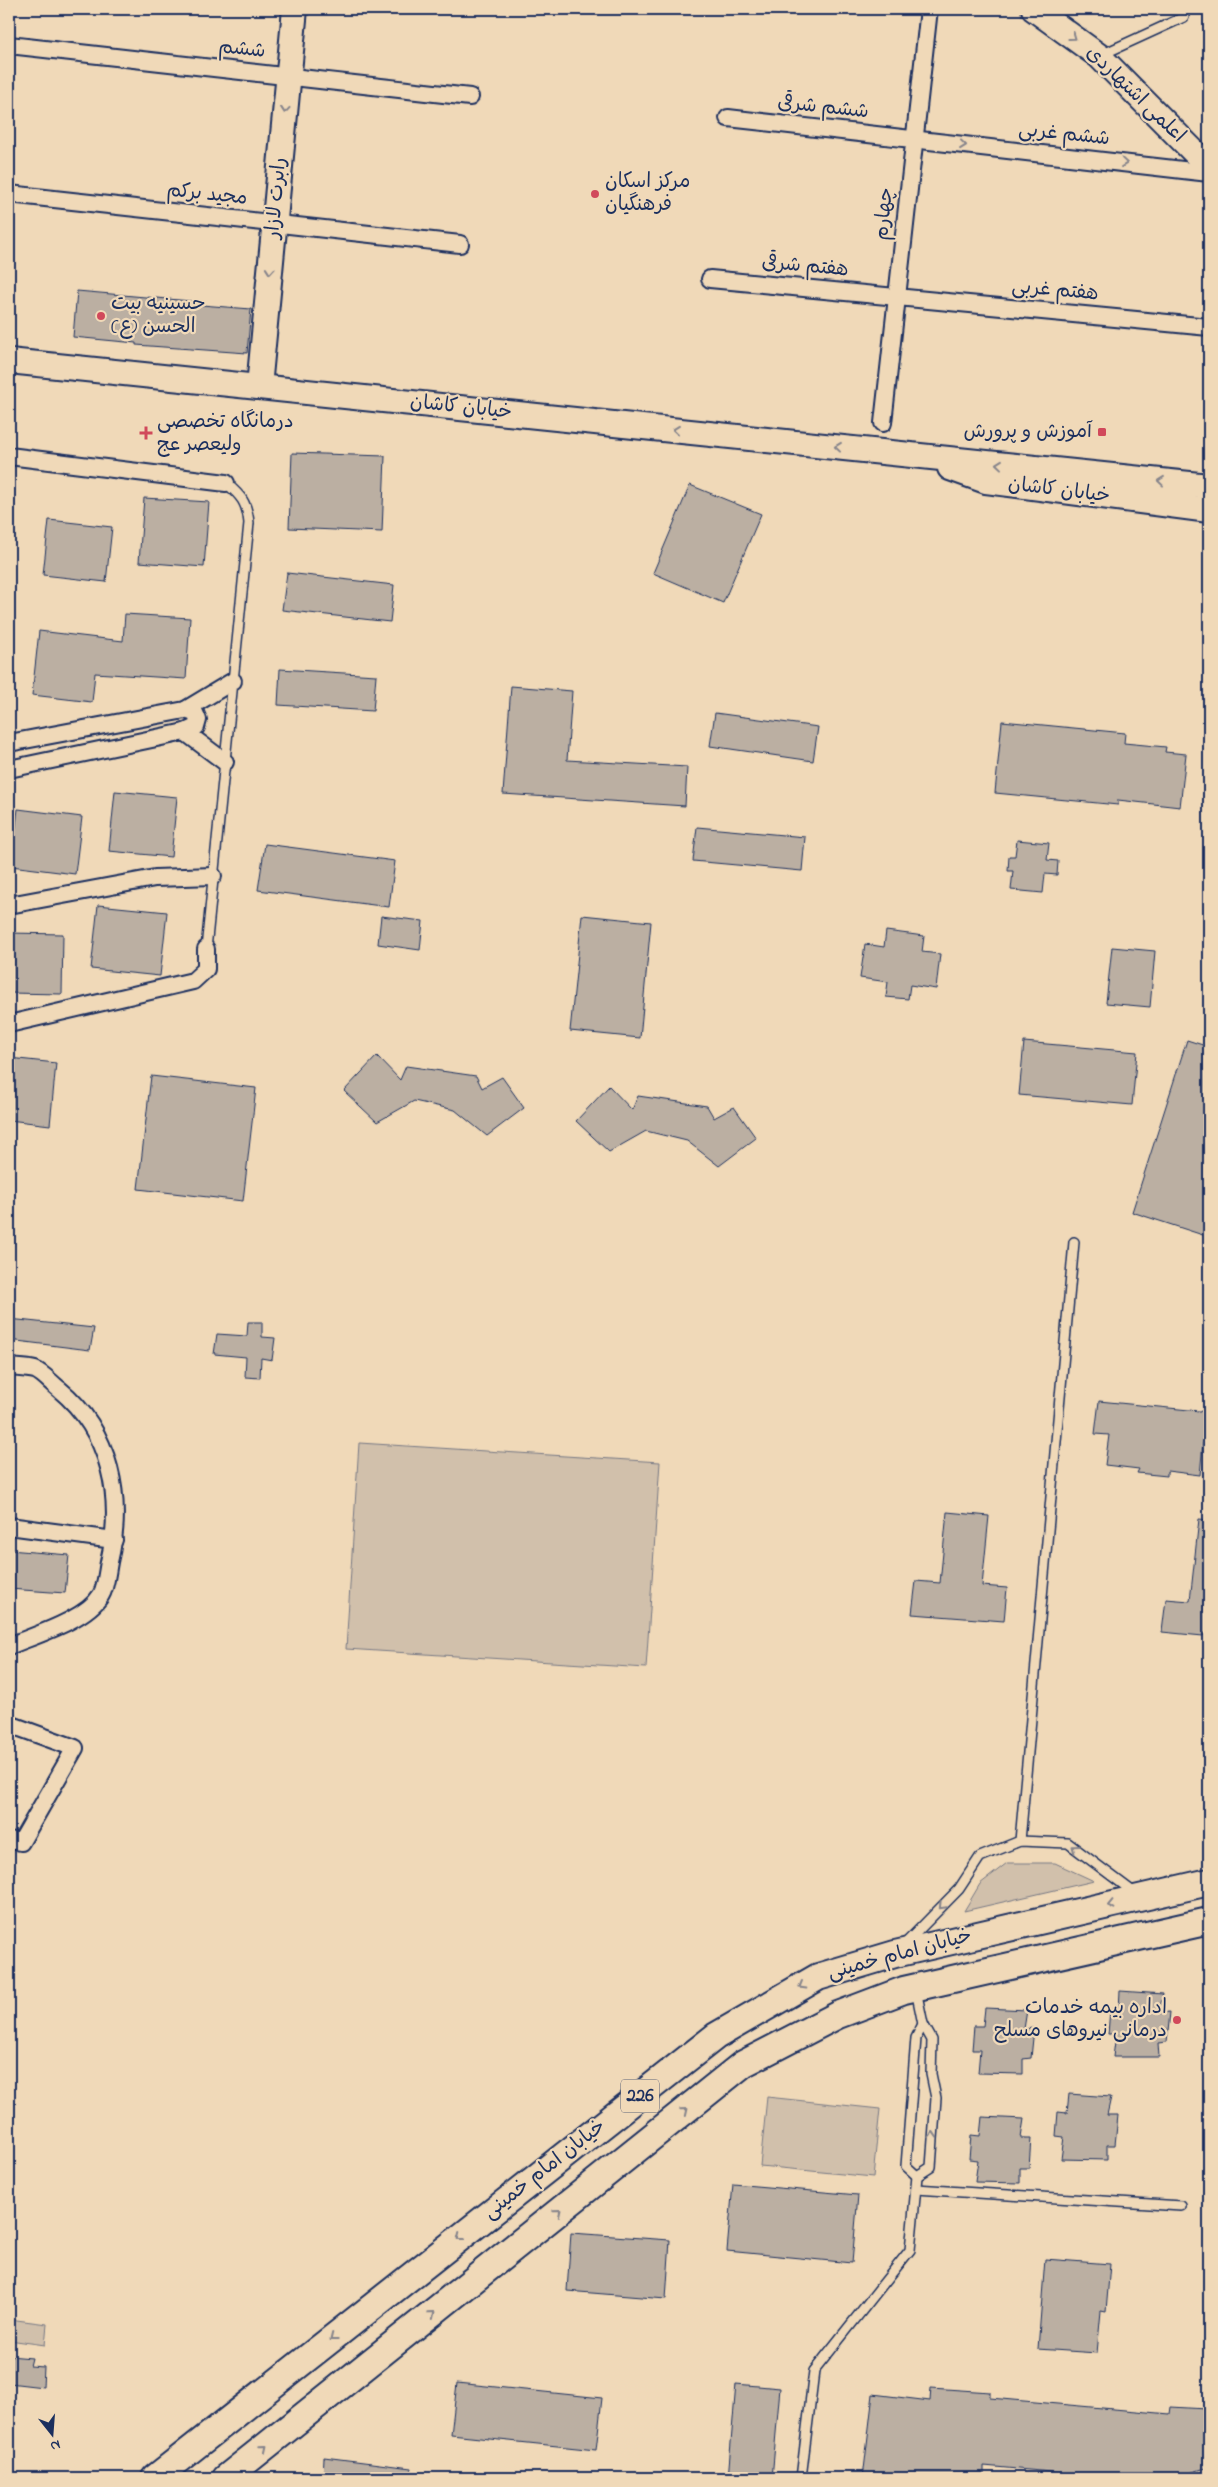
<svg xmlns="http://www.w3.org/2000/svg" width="1218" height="2487" font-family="'Indie Flower','Playpen Sans Arabic',sans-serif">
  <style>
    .green { fill: #d1c0ab; stroke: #767884 }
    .building { fill: #bbafa2; stroke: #1b2f5e }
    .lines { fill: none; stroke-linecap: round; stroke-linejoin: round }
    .lane-casing { stroke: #1b2f5e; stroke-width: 12 }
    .street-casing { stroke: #1b2f5e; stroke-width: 20 }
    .secondary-casing { stroke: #1b2f5e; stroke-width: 28 }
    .primary-casing { stroke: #1b2f5e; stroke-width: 30 }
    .lane { stroke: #f0d9b8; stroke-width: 9 }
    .street { stroke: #f0d9b8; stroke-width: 16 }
    .secondary { stroke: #f0d9b8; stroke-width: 24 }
    .primary { stroke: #f0d9b8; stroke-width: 26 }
    .oneway { stroke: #86848b }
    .poi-dot { fill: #d1495b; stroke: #f0d9b8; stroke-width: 2 }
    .labels { text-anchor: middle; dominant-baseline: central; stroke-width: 4.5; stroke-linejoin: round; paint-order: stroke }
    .shield { fill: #f0d9b8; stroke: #5b6279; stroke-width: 1 }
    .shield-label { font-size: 19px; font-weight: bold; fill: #1b2f5e }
    .street-label { font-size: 20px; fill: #1b2f5e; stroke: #f0d9b8 }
    .poi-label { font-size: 20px; fill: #1b2f5e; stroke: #f0d9b8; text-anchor: start }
  </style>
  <rect width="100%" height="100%" fill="#f0d9b8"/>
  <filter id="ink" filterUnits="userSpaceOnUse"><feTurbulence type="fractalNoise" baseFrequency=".02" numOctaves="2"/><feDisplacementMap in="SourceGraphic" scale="10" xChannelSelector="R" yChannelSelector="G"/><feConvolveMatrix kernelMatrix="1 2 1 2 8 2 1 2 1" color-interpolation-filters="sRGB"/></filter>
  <g filter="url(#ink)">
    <g class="green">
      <path d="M359,1443L660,1462L646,1668L346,1649Z"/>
      <path d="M1007,1863H1055L1094,1881L964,1911L980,1884Z"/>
      <path d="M767,2097L880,2109L873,2177L760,2166Z"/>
      <path d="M9,2319L47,2324L45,2345L9,2340Z"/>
    </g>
    <g class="building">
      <path d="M77,291L202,302L201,305L251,309L247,353L136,345V343L73,337Z"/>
      <path d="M292,453L385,456L382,532L289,528Z"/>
      <path d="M690,485L761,514L723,603L653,573Z"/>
      <path d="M144,498L209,502L204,567L139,562Z"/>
      <path d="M49,520L112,527L106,582L43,575Z"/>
      <path d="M287,573L394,585L390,622L282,610Z"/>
      <path d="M125,614L190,618L186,679L95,673L92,702L32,695L39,631L123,641Z"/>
      <path d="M280,669L376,675L373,711L278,705Z"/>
      <path d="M511,686L572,691L567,760L687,767L685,806L503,794Z"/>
      <path d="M715,713L818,727L813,761L710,746Z"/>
      <path d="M1002,721L1125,733L1124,743L1166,747L1165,752L1186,754L1180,807L1118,800V805L995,793Z"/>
      <path d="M115,791L177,797L171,857L109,851Z"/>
      <path d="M18,809L82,817L75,874L11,866Z"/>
      <path d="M697,827L805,837L802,871L693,861Z"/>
      <path d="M1017,840L1049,843L1047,860L1058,861L1057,875L1045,874L1043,893L1011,890L1013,871H1008L1009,856H1015Z"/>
      <path d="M265,844L395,861L389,907L258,890Z"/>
      <path d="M98,905L167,912L160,976L91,969Z"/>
      <path d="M582,915L651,922L640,1038L570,1031Z"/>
      <path d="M381,916L423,921L420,950L378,944Z"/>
      <path d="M886,931L924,936L922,952L940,954L936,989L910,985L908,999L886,997L888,982L860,978L865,944L884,947Z"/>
      <path d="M9,933L63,934L62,994L9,993Z"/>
      <path d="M1112,947L1155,951L1150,1007L1106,1003Z"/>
      <path d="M1187,1040L1209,1047V1237L1132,1212Z"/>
      <path d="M1024,1042L1137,1052L1132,1105L1019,1095Z"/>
      <path d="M377,1056L400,1080L406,1066L476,1076L482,1088L502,1077L524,1108L487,1136L455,1110L414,1101L377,1122L344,1091Z"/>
      <path d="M9,1058L56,1063L50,1125L9,1120Z"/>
      <path d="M151,1076L256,1088L243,1201L138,1189Z"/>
      <path d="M609,1086L632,1110L638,1096L707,1106L714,1118L734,1107L756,1138L719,1166L687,1141L646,1131L609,1152L576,1121Z"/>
      <path d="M9,1319L94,1328L90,1350L9,1340Z"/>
      <path d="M248,1322H262V1337L275,1338L272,1360L261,1358L260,1378L245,1377L246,1357L214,1354L217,1334L247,1336Z"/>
      <path d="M1099,1401L1209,1412V1444L1203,1443L1200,1475L1167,1471V1476L1137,1473L1139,1469L1105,1465L1109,1435L1095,1434Z"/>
      <path d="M947,1512L989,1516L982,1586L1007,1588L1004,1621L912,1614L916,1581L940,1583Z"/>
      <path d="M1199,1519L1209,1520V1634L1203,1633V1636L1162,1632L1166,1599L1190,1601Z"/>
      <path d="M9,1550L69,1555L65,1593L9,1589Z"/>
      <path d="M1120,1991L1163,1994L1159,2013L1170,2012L1167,2042L1158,2043L1159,2057H1113L1116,2034H1108L1110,2009L1119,2010Z"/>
      <path d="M985,2008L1027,2010L1024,2029L1034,2028L1031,2058L1023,2059V2074L978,2073L980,2050H972L974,2026H983Z"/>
      <path d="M1069,2094L1111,2097L1107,2115H1118L1115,2145H1107V2160L1061,2159L1064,2137L1056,2136L1058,2112L1067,2113Z"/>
      <path d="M982,2117L1024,2119L1021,2138H1031L1029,2168H1020V2183L975,2182L978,2160L969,2159L971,2135L980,2136Z"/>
      <path d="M733,2184L858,2195L852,2263L727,2251Z"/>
      <path d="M571,2233L670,2240L666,2299L567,2291Z"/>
      <path d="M1045,2259L1110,2264L1106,2312L1101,2311L1097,2353L1038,2349Z"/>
      <path d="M9,2356L32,2358L30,2366L44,2367L43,2387L9,2383Z"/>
      <path d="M457,2383L602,2398L596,2450L451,2435Z"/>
      <path d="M736,2384L780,2388L772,2478H728Z"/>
      <path d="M931,2388L990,2392V2398L1170,2414L1171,2407L1206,2409L1209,2467L1173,2478H1119L984,2466V2478H863L873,2394L930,2401Z"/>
      <path d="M324,2457L411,2468L410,2478H323Z"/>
    </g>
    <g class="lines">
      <g class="lane-casing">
        <g id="lane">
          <path d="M1101,55L1184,17"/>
          <path d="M206,949L249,523C247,502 241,496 226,483"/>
          <path d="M1020,1841L1074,1242"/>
          <path d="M905,1944L959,1889L980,1857L1020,1841L1068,1843L1136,1894"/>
          <path d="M916,1990L923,2024L932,2040L931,2074L936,2098L931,2167L917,2176"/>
          <path d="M917,2176L906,2166L916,2038L923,2024"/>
          <path d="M916,2189L1181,2206"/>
          <path d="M801,2478L814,2371L910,2250L917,2176"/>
        </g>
      </g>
      <g class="street-casing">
        <g id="street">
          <path d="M9,45L470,97"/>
          <path d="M728,118L1209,173"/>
          <path d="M9,194L460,244"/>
          <path d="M710,279L1209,327"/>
          <path d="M883,423L929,9"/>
          <path d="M9,456L226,483"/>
          <path d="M185,732L225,762"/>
          <path d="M9,743L185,710L233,681"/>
          <path d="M9,769L185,732L196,727L198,720L195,713L185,710"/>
          <path d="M9,905L155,878L213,876"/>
          <path d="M9,1024L193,981L206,969V949"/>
          <path d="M9,1367C17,1368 27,1368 35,1370C43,1373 52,1384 59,1389C111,1432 124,1499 109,1562C107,1572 106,1587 101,1595C86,1620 35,1635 9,1646"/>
          <path d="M9,1526L114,1540"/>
          <path d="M9,1724L75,1748L21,1842L9,1840"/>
        </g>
      </g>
      <g class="secondary-casing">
        <g id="secondary">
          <path d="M1034,9L1099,56L1209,167"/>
          <path d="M9,361L1209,486"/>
          <path d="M259,387L295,9"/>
          <path d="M950,468L986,481L1209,510"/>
        </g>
      </g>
      <g class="primary-casing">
        <g id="primary">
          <path d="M155,2478L716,2036L818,1977L895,1954L1209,1882"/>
          <path d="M226,2478L743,2064L838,2015L904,1990L1209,1921"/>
        </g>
      </g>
      <use href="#lane" class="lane"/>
      <use href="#street" class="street"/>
      <use href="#secondary" class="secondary"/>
      <use href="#primary" class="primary"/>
    </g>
    <defs><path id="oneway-chevron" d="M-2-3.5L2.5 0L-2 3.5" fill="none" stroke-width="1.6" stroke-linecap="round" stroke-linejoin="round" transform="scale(1.25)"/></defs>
    <g class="oneway">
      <use href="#oneway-chevron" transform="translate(1073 37) rotate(36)"/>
      <use href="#oneway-chevron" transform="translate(285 110) rotate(95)"/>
      <use href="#oneway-chevron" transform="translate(963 145) rotate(6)"/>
      <use href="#oneway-chevron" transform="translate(1124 163) rotate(6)"/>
      <use href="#oneway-chevron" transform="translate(270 271) rotate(95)"/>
      <use href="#oneway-chevron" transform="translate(676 430) rotate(-174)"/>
      <use href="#oneway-chevron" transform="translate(838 447) rotate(-174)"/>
      <use href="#oneway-chevron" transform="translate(999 464) rotate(-174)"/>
      <use href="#oneway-chevron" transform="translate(1161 481) rotate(-174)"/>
      <use href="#oneway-chevron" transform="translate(1075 1848) rotate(-144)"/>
      <use href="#oneway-chevron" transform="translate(1111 1905) rotate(167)"/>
      <use href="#oneway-chevron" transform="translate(942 1906) rotate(134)"/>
      <use href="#oneway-chevron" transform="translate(802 1986) rotate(150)"/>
      <use href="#oneway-chevron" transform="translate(685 2111) rotate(-39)"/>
      <use href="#oneway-chevron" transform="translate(933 2135) rotate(-86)"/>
      <use href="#oneway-chevron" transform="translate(558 2212) rotate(-39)"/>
      <use href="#oneway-chevron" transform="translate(460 2237) rotate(142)"/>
      <use href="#oneway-chevron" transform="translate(432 2314) rotate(-39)"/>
      <use href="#oneway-chevron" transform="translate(333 2338) rotate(142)"/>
      <use href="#oneway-chevron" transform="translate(264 2448) rotate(-39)"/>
    </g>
  </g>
  <g class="poi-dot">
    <circle cx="595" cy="194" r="5"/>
    <circle cx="101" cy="316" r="5"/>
    <rect x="1097" y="427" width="10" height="10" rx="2.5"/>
    <path d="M143.5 425.5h5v5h5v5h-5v5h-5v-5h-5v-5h5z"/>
    <circle cx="1177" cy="2020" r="5"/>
  </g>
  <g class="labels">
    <rect class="shield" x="621" y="2079.5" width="38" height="33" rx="4"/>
    <g class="shield-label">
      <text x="640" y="2096">226</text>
    </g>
    <g class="street-label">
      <text transform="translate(242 50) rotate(6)">ششم</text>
      <text transform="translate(1135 95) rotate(44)">اعلمی اشتهاردی</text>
      <text transform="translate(823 108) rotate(6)">ششم شرقی</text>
      <text transform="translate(1064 135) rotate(6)">ششم غربی</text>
      <text transform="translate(207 195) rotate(6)">مجید برکم</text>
      <text transform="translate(277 198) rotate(-85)">رابرت لازار</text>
      <text transform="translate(885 214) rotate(-84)">چهارم</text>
      <text transform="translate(805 267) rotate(5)">هفتم شرقی</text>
      <text transform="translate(1055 291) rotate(5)">هفتم غربی</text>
      <text transform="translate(461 408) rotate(6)">خیابان کاشان</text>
      <text transform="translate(1059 491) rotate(7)">خیابان کاشان</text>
      <text transform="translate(900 1955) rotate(-15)">خیابان امام خمینی</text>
      <text transform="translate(545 2170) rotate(-38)">خیابان امام خمینی</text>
    </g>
    <g class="poi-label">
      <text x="605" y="182">مرکز اسکان<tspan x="605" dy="23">فرهنگیان</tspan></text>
      <text x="111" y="304">حسینیه بیت<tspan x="111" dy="23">الحسن (ع)</tspan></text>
      <text x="157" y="422">درمانگاه تخصصی<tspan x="157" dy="23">ولیعصر عج</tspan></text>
      <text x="1092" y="432" text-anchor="end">آموزش و پرورش</text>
      <text x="1167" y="2008" text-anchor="end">اداره بیمه خدمات<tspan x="1167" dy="23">درمانی نیروهای مسلح</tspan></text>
    </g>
  </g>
  <rect width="1218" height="2487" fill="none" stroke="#f0d9b8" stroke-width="30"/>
  <rect x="15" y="15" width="1188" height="2457" fill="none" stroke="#1b2f5e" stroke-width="2" filter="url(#ink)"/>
  <g transform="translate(52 2434) rotate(163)" stroke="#f0d9b8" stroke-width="4" paint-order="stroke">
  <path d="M0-4L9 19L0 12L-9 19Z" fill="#1b2f5e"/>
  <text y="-8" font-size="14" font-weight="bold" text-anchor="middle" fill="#1b2f5e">N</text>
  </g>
</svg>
